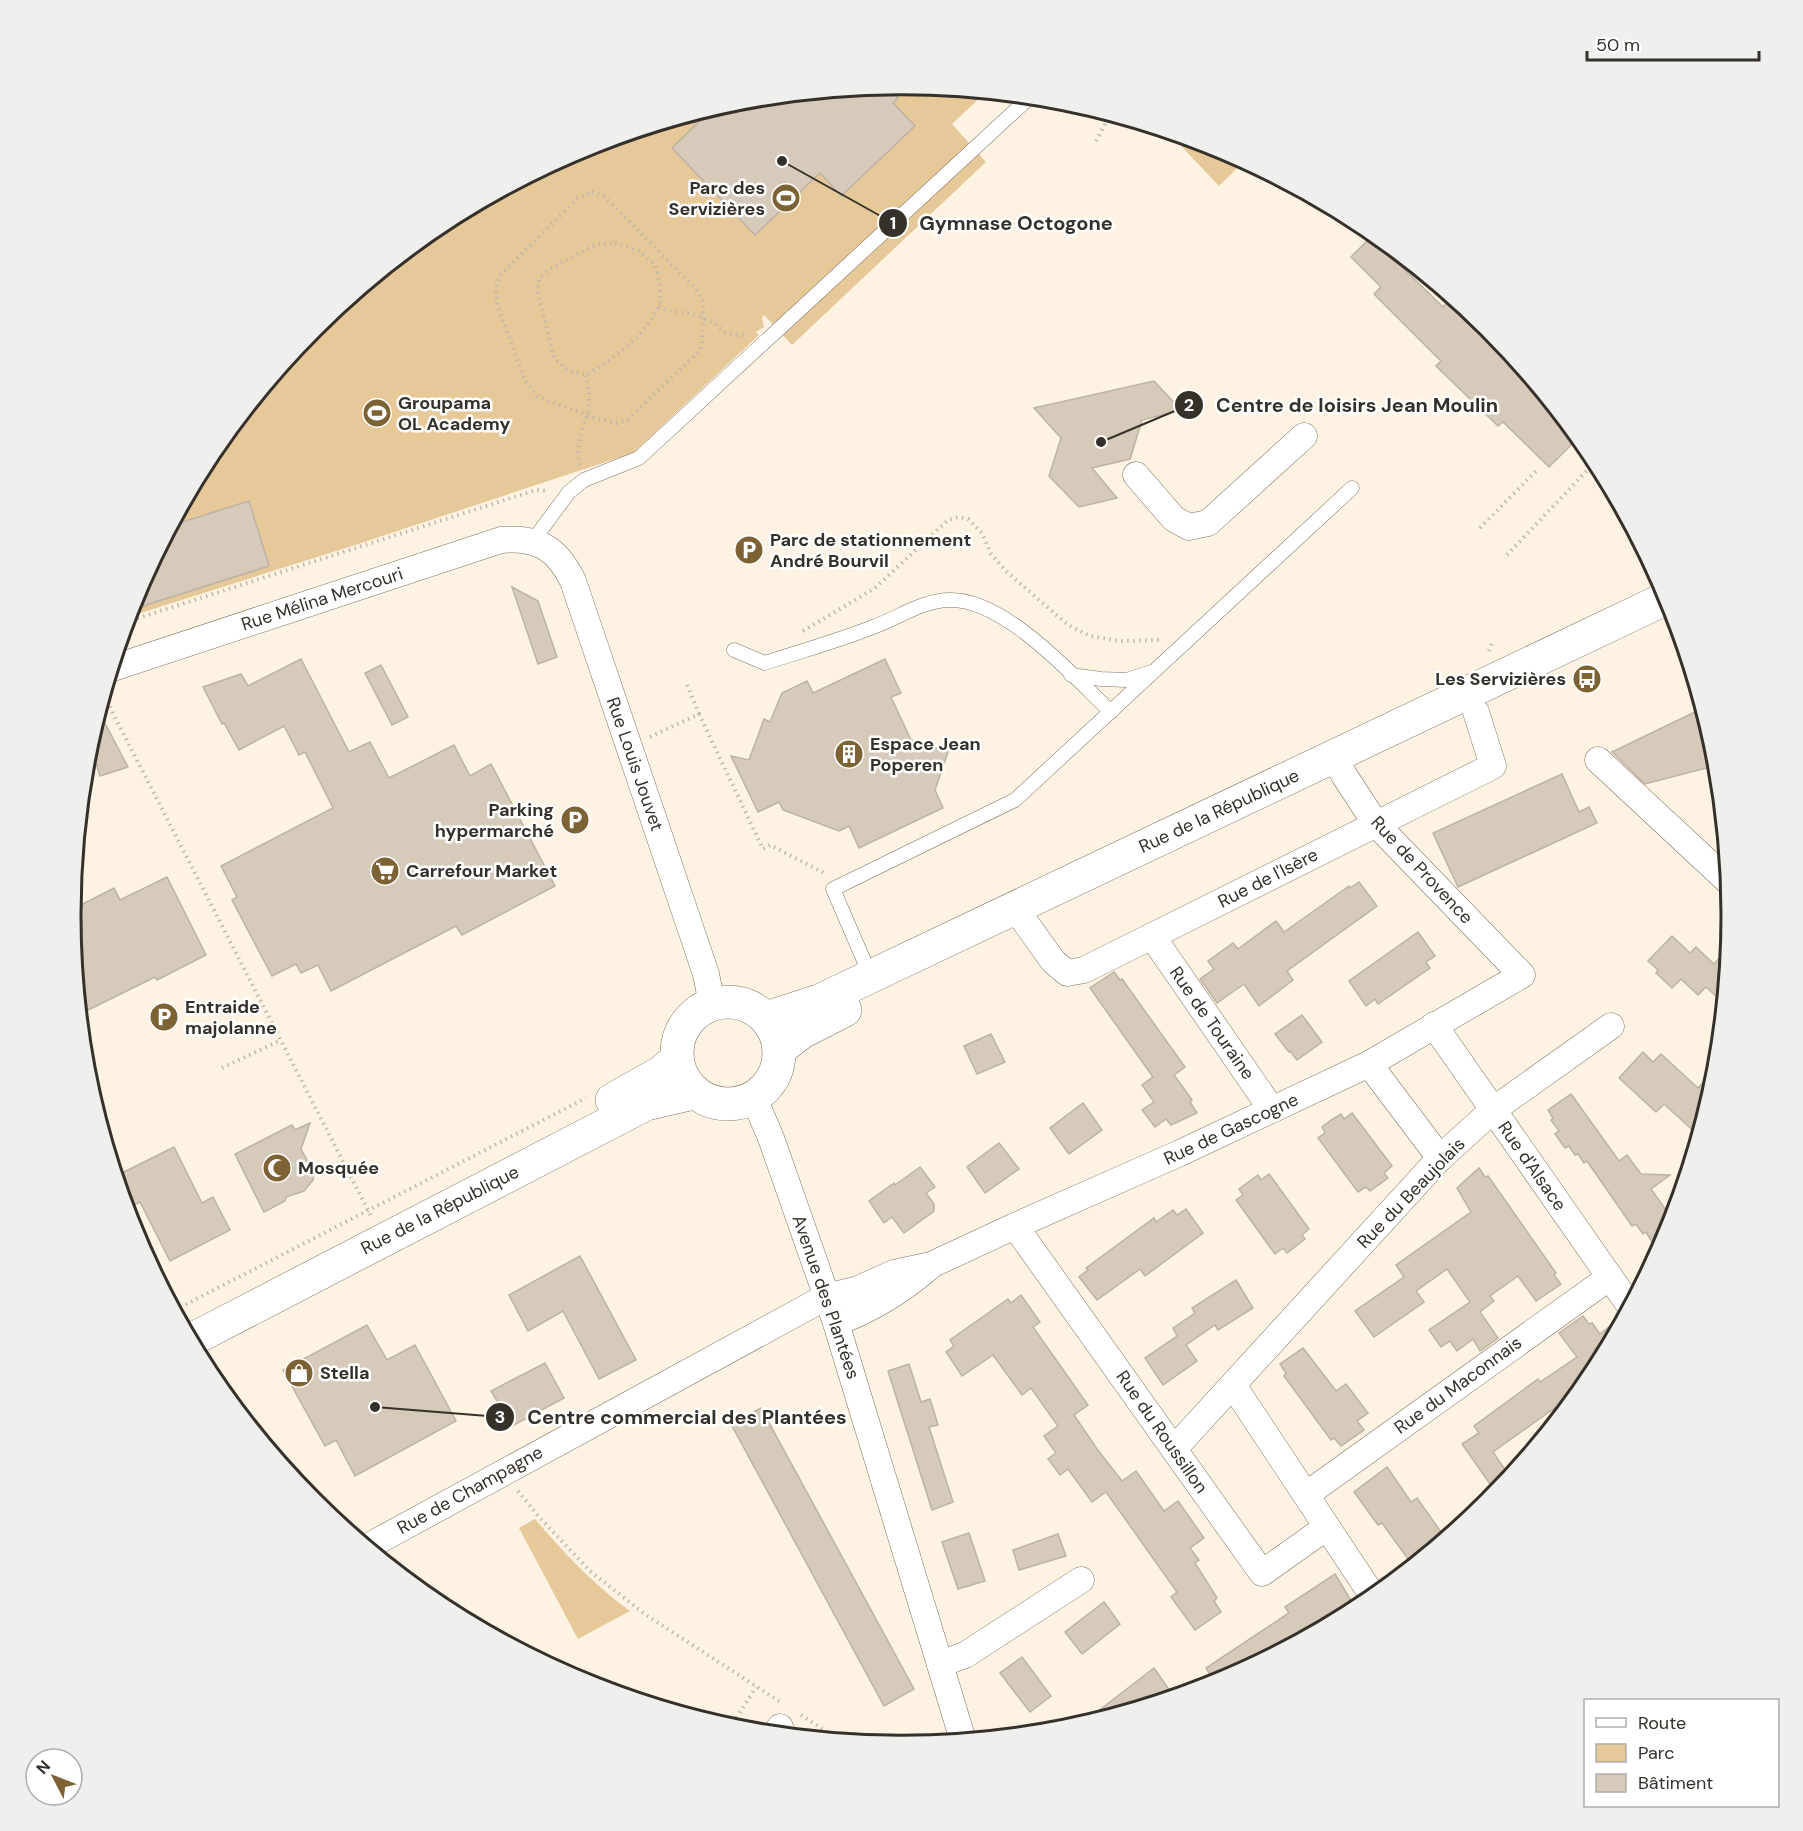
<svg xmlns="http://www.w3.org/2000/svg" width="1803" height="1831" font-family="'DM Sans',sans-serif">
  <style>
    .green { fill: #e6c899 }
    .building { fill: #d6cbbb; stroke: #bdb2a3; stroke-width: 1.5 }
    .lines { fill: none; stroke-linecap: round; stroke-linejoin: round }
    .lane-casing { stroke: #7d7365; stroke-width: 15 }
    .street-casing { stroke: #7d7365; stroke-width: 27 }
    .secondary-casing { stroke: #7d7365; stroke-width: 34 }
    .path { stroke: #c1b8aa; stroke-width: 4; stroke-dasharray: 1.5 4.5; stroke-linecap: butt }
    .lane { stroke: #fff; stroke-width: 14 }
    .street { stroke: #fff; stroke-width: 26 }
    .secondary { stroke: #fff; stroke-width: 33 }
    .labels { text-anchor: middle; dominant-baseline: central; stroke-width: 5; stroke-linejoin: round; paint-order: stroke }
    .poi-label { font-size: 18px; font-weight: bold; fill: #35312a; stroke: #fff; text-anchor: start }
    .street-label { font-size: 18px; fill: #35312a; stroke: #fff }
    .rim { fill: none; stroke: #35312a; stroke-width: 3 }
    .leader { fill: none; stroke: #35312a; stroke-width: 2 }
    .callout-dot { fill: #35312a; stroke: #fff; stroke-width: 2 }
    .mark-label { font-size: 18px; text-anchor: middle; font-weight: bold; fill: #fff }
    .callout-label { font-size: 20px; text-anchor: middle; font-weight: bold; fill: #35312a; stroke: #fff; stroke-width: 5; stroke-linejoin: round; paint-order: stroke }
  </style>
  <rect width="100%" height="100%" fill="#fef3e2"/>
  <g class="green">
    <path d="M902,85L985,93L952,124L986,162L792,345L764,315L762,318L764,327L756,332L759,335L633,453L352,546L128,617L134,597L211,454L314,328L440,224L584,148L740,100Z"/>
    <path d="M1168,132L1220,148L1244,161L1219,186Z"/>
    <path d="M535,1519C566,1555 592,1583 630,1611L578,1639L519,1528Z"/>
  </g>
  <g class="building">
    <path d="M887,86L898,98L893,103L915,126L841,196L820,173L755,235L672,148L713,108L740,100Z"/>
    <path d="M1371,237L1443,307L1452,298L1489,328L1579,437L1549,467L1503,422L1498,426L1436,366L1441,361L1374,294L1381,287L1351,257Z"/>
    <path d="M1154,381L1181,410L1142,420L1130,459L1092,468L1117,498L1079,507L1049,476L1061,438L1034,408Z"/>
    <path d="M249,501L269,566L130,610L134,597L173,525Z"/>
    <path d="M512,587L538,601L557,657L538,664Z"/>
    <path d="M301,659L349,752L370,742L389,778L454,745L470,776L491,764L555,886L462,935L456,926L331,991L318,965L301,973L296,964L272,976L232,900L237,897L221,866L333,808L305,752L299,755L284,726L239,750L224,723L222,724L203,687L241,674L248,686Z"/>
    <path d="M885,659L901,693L891,697L911,740L948,752L935,790L943,808L859,848L849,826L839,831L783,810L779,802L758,812L731,756L749,760L764,719L770,722L782,693L807,681L813,693Z"/>
    <path d="M381,665L408,717L392,725L365,673Z"/>
    <path d="M1703,708L1717,754L1718,765L1645,784L1612,752Z"/>
    <path d="M99,712L128,767L100,776L90,743Z"/>
    <path d="M1562,774L1579,812L1589,807L1597,823L1458,887L1433,833Z"/>
    <path d="M167,877L206,955L157,980L155,977L80,1014L71,910L114,888L120,900Z"/>
    <path d="M1359,882L1377,906L1287,971L1293,980L1259,1006L1244,984L1217,1003L1200,979L1214,969L1208,961L1233,943L1238,949L1276,921L1284,932L1349,886L1350,888Z"/>
    <path d="M1418,932L1435,956L1426,962L1430,968L1378,1004L1375,999L1366,1006L1349,981Z"/>
    <path d="M1672,936L1690,953L1696,947L1714,964L1729,948L1725,988L1717,997L1706,987L1698,995L1681,979L1672,988L1656,973L1658,970L1648,961Z"/>
    <path d="M1114,972L1120,980L1122,979L1185,1067L1174,1075L1192,1100L1190,1102L1197,1113L1171,1125L1166,1119L1155,1127L1142,1110L1154,1102L1142,1085L1153,1077L1090,988Z"/>
    <path d="M1302,1015L1322,1042L1297,1060L1290,1051L1289,1052L1275,1034Z"/>
    <path d="M991,1034L1005,1062L977,1074L964,1046Z"/>
    <path d="M1643,1052L1653,1062L1661,1054L1698,1088L1717,1068L1716,1078L1699,1136L1664,1104L1656,1112L1619,1078Z"/>
    <path d="M1571,1094L1619,1161L1627,1155L1641,1174L1670,1175L1651,1189L1673,1220L1671,1228L1652,1242L1646,1232L1643,1234L1636,1224L1632,1226L1587,1161L1584,1163L1578,1154L1575,1155L1569,1146L1565,1148L1555,1134L1559,1131L1551,1120L1553,1118L1548,1110Z"/>
    <path d="M1083,1103L1102,1130L1069,1154L1050,1128Z"/>
    <path d="M1352,1113L1392,1166L1384,1173L1388,1178L1370,1191L1366,1187L1358,1192L1318,1138L1325,1133L1322,1127L1331,1120L1341,1114L1344,1119Z"/>
    <path d="M310,1123L301,1149L314,1173L313,1180L304,1191L286,1197L285,1201L264,1212L235,1154L292,1125L295,1130Z"/>
    <path d="M999,1143L1019,1169L985,1193L967,1167Z"/>
    <path d="M174,1147L202,1203L213,1197L230,1230L170,1261L140,1202L126,1209L116,1176Z"/>
    <path d="M920,1167L935,1187L926,1193L934,1204V1211L904,1233L892,1217L884,1223L869,1201L894,1183L895,1185Z"/>
    <path d="M1479,1168L1485,1177L1488,1176L1500,1193L1556,1273L1554,1275L1561,1284L1536,1301L1518,1276L1490,1296L1494,1301L1480,1312L1498,1338L1480,1351L1473,1339L1457,1351L1450,1341L1441,1347L1429,1330L1470,1302L1447,1269L1416,1291L1424,1302L1374,1337L1355,1311L1404,1277L1396,1265L1471,1212L1457,1188Z"/>
    <path d="M1269,1174L1309,1229L1302,1235L1305,1239L1287,1253L1283,1248L1275,1254L1236,1200L1243,1195L1239,1189L1258,1175L1261,1180Z"/>
    <path d="M1186,1209L1203,1233L1145,1276L1140,1269L1097,1300L1079,1277L1088,1270L1086,1268L1154,1218L1156,1222L1173,1210L1177,1215Z"/>
    <path d="M580,1256L636,1360L599,1379L563,1311L528,1331L509,1295Z"/>
    <path d="M1236,1280L1253,1308L1218,1330L1215,1325L1186,1345L1197,1361L1163,1385L1145,1358L1177,1336L1173,1328L1195,1313L1192,1308Z"/>
    <path d="M1021,1295L1040,1322L1033,1327L1088,1405L1074,1415L1097,1449L1122,1481L1136,1471L1164,1511L1178,1501L1204,1538L1190,1548L1199,1560L1195,1563L1217,1598L1214,1601L1221,1612L1195,1630L1171,1597L1177,1592L1106,1492L1092,1502L1068,1469L1060,1475L1048,1459L1056,1453L1044,1436L1058,1426L1031,1388L1022,1395L993,1355L962,1376L946,1352L954,1346L950,1340L1008,1299L1011,1303Z"/>
    <path d="M1583,1316L1589,1324L1592,1323L1600,1334L1621,1317L1623,1319L1592,1377L1584,1387L1493,1452L1510,1477L1497,1494L1462,1444L1479,1433L1474,1426L1538,1379L1540,1382L1577,1357L1559,1333Z"/>
    <path d="M367,1325L387,1360L415,1345L456,1421L355,1476L336,1440L325,1446L283,1370Z"/>
    <path d="M1303,1348L1336,1391L1346,1384L1368,1413L1357,1421L1364,1430L1341,1446L1334,1438L1331,1440L1284,1376L1286,1373L1280,1364Z"/>
    <path d="M545,1363L564,1398L512,1426L491,1391Z"/>
    <path d="M909,1364L921,1402L930,1399L938,1425L929,1427L953,1502L932,1510L888,1371Z"/>
    <path d="M761,1408L914,1689L884,1706L731,1424Z"/>
    <path d="M1387,1467L1411,1502L1417,1498L1446,1539L1413,1566L1382,1523L1378,1525L1354,1492Z"/>
    <path d="M969,1533L985,1581L958,1589L942,1542Z"/>
    <path d="M1058,1534L1066,1556L1019,1570L1013,1550Z"/>
    <path d="M1335,1574L1352,1602L1303,1634L1305,1638L1216,1684L1206,1668L1289,1613L1285,1607Z"/>
    <path d="M1104,1602L1120,1624L1082,1654L1065,1632Z"/>
    <path d="M1022,1657L1051,1696L1030,1712L1000,1673Z"/>
    <path d="M1154,1668L1170,1691L1154,1703L1085,1724L1084,1722Z"/>
  </g>
  <g class="lines">
    <g class="lane-casing">
      <g id="lane">
        <path d="M532,542L569,492L584,480L639,458L1030,97"/>
        <path d="M734,650L765,663C801,651 838,641 873,627C898,618 923,600 950,600C1005,599 1073,676 1111,712"/>
        <path d="M1071,675L1101,679L1127,680L1151,672"/>
        <path d="M871,977L833,889L1015,800L1352,488"/>
      </g>
    </g>
    <g class="street-casing">
      <g id="street">
        <path d="M1136,475L1174,519L1189,527L1208,523L1304,436"/>
        <path d="M113,668L501,540C538,537 557,548 573,581L706,974L712,1004"/>
        <path d="M1598,760L1729,882"/>
        <path d="M1015,908L1053,961L1067,973L1084,970L1493,766L1476,712"/>
        <path d="M1152,936L1272,1110"/>
        <path d="M1434,1025L1630,1306"/>
        <path d="M1369,1064L1440,1158"/>
        <path d="M754,1098L771,1138L836,1323L963,1740"/>
        <path d="M1015,1226L1262,1573L1327,1527"/>
        <path d="M836,1323C870,1310 899,1293 927,1269"/>
        <path d="M1233,1385L1374,1598"/>
        <path d="M1174,1449L1440,1158L1493,1110L1611,1026"/>
        <path d="M1307,1494L1610,1277"/>
        <path d="M367,1547L826,1297L858,1289L894,1273L931,1265L1015,1226L1180,1153L1369,1064L1522,975L1376,824L1344,775L1334,756"/>
        <path d="M940,1664L965,1655L1081,1580"/>
        <path d="M775,1734L780,1727"/>
      </g>
    </g>
    <g class="secondary-casing">
      <g id="secondary">
        <circle cx="728" cy="1053" r="51"/>
        <path d="M766,1018L819,1001L1669,597"/>
        <path d="M780,1049L802,1032L845,1010"/>
        <path d="M612,1100L660,1073L677,1059"/>
        <path d="M191,1340L646,1104L694,1093"/>
      </g>
    </g>
    <g class="path">
      <path d="M1096,141L1110,115"/>
      <path d="M592,192L604,196L695,288L703,301V332L701,350L628,419L617,423L599,419L538,397L525,381L497,304L496,288L500,275L577,199Z"/>
      <path d="M615,243L639,251L655,265C658,277 663,295 658,307C647,335 610,361 586,375L567,370L554,358L537,289L540,277L550,269L597,244Z"/>
      <path d="M659,306L668,311L690,313L712,322L726,333L746,336"/>
      <path d="M580,465C573,440 589,423 589,399C590,391 587,383 586,375"/>
      <path d="M1480,528L1537,470"/>
      <path d="M1507,555L1596,461"/>
      <path d="M126,622L536,490L549,491"/>
      <path d="M803,631L875,588L948,520L958,517L968,519L982,533L991,554L1007,572L1068,625L1090,636L1120,641L1161,640"/>
      <path d="M1489,651L1493,640"/>
      <path d="M687,685L699,714"/>
      <path d="M104,696L372,1218"/>
      <path d="M650,737L699,714L763,849L770,845L824,873"/>
      <path d="M222,1068L281,1040"/>
      <path d="M175,1310L586,1098"/>
      <path d="M518,1491L539,1517L590,1571L646,1615L782,1703"/>
      <path d="M801,1715L841,1741"/>
      <path d="M730,1728L756,1687"/>
    </g>
    <use href="#lane" class="lane"/>
    <use href="#street" class="street"/>
    <use href="#secondary" class="secondary"/>
  </g>
  <defs>
    <g id="stadium-disc" transform="scale(1.5)"><circle r="9.5" fill="#7d6234" stroke="#fff"/><path d="M0-5a6.5 5 0 1 0 0 10a6.5 5 0 1 0 0-10ZM-3.5-1.8h7v3.6h-7Z" fill="#fff"/></g>
    <g id="parking-disc" transform="scale(1.5)"><circle r="9.5" fill="#7d6234" stroke="#fff"/><path d="M-3.5-5.5H1a3.5 3.5 0 0 1 0 7H-1V5.5H-3.5ZM-1-3.4V-.6H.8a1.4 1.4 0 0 0 0-2.8Z" fill="#fff"/></g>
    <g id="bus-disc" transform="scale(1.5)"><circle r="9.5" fill="#7d6234" stroke="#fff"/><path d="M-5-6H5V4H4V6H2V4H-2V6H-4V4H-5ZM-3.5-4V0h7V-4ZM-3.5 1.2v1.5H-2V1.2ZM2 1.2v1.5H3.5V1.2Z" fill="#fff"/></g>
    <g id="building-disc" transform="scale(1.5)"><circle r="9.5" fill="#7d6234" stroke="#fff"/><path d="M-4-6H4V6H1V3H-1V6H-4ZM-2.5-4.3h1.7v1.8h-1.7ZM.8-4.3h1.7v1.8H.8ZM-2.5-1h1.7V.8h-1.7ZM.8-1h1.7V.8H.8Z" fill="#fff"/></g>
    <g id="supermarket-disc" transform="scale(1.5)"><circle r="9.5" fill="#7d6234" stroke="#fff"/><path d="M-6-5.5h2.5l.6 2H6L4.5 2H-2.5L-4.4-4H-6ZM-1.5 3.2a1.3 1.3 0 1 0 .1 0ZM3 3.2a1.3 1.3 0 1 0 .1 0Z" fill="#fff"/></g>
    <g id="mosque-disc" transform="scale(1.5)"><circle r="9.5" fill="#7d6234" stroke="#fff"/><path d="M3.5-4.9A6 6 0 1 0 3.5 4.9A5 5 0 1 1 3.5-4.9Z" fill="#fff"/></g>
    <g id="shop-disc" transform="scale(1.5)"><circle r="9.5" fill="#7d6234" stroke="#fff"/><path d="M-5-2.5h2.3a2.7 3.5 0 0 1 5.4 0H5L5.5 6h-11ZM-1.5-2.5h3a1.5 2.3 0 0 0-3 0Z" fill="#fff"/></g>
  </defs>
  <g fill-rule="evenodd">
    <use href="#stadium-disc" x="786" y="198"/>
    <use href="#stadium-disc" x="377" y="413"/>
    <use href="#parking-disc" x="749" y="550"/>
    <use href="#bus-disc" x="1587" y="679"/>
    <use href="#building-disc" x="849" y="754"/>
    <use href="#parking-disc" x="575" y="820"/>
    <use href="#supermarket-disc" x="385" y="871"/>
    <use href="#parking-disc" x="164" y="1017"/>
    <use href="#mosque-disc" x="277" y="1168"/>
    <use href="#shop-disc" x="299" y="1373"/>
  </g>
  <g class="labels">
    <g class="poi-label">
      <text x="765" y="188" text-anchor="end">Parc des<tspan x="765" dy="21">Servizières</tspan></text>
      <text x="398" y="403">Groupama<tspan x="398" dy="21">OL Academy</tspan></text>
      <text x="770" y="540">Parc de stationnement<tspan x="770" dy="21">André Bourvil</tspan></text>
      <text x="1566" y="679" text-anchor="end">Les Servizières</text>
      <text x="870" y="744">Espace Jean<tspan x="870" dy="21">Poperen</tspan></text>
      <text x="554" y="810" text-anchor="end">Parking<tspan x="554" dy="21">hypermarché</tspan></text>
      <text x="406" y="871">Carrefour Market</text>
      <text x="185" y="1007">Entraide<tspan x="185" dy="21">majolanne</tspan></text>
      <text x="298" y="1168">Mosquée</text>
      <text x="320" y="1373">Stella</text>
    </g>
    <g class="street-label">
      <text transform="translate(322 599) rotate(-18)">Rue Mélina Mercouri</text>
      <text transform="translate(635 764) rotate(71)">Rue Louis Jouvet</text>
      <text transform="translate(1219 811) rotate(-25)">Rue de la République</text>
      <text transform="translate(1422 870) rotate(47)">Rue de Provence</text>
      <text transform="translate(1268 878) rotate(-27)">Rue de l'Isère</text>
      <text transform="translate(1212 1023) rotate(55)">Rue de Touraine</text>
      <text transform="translate(1231 1129) rotate(-25)">Rue de Gascogne</text>
      <text transform="translate(1532 1166) rotate(55)">Rue d'Alsace</text>
      <text transform="translate(1411 1193) rotate(-46)">Rue du Beaujolais</text>
      <text transform="translate(440 1210) rotate(-27)">Rue de la République</text>
      <text transform="translate(826 1297) rotate(71)">Avenue des Plantées</text>
      <text transform="translate(1458 1385) rotate(-36)">Rue du Maconnais</text>
      <text transform="translate(1162 1432) rotate(55)">Rue du Roussillon</text>
      <text transform="translate(470 1490) rotate(-29)">Rue de Champagne</text>
    </g>
  </g>
  <path d="M0 0H1803V1831H0ZM81 915a820 820 0 1 1 1640 0a820 820 0 1 1-1640 0Z" fill="#efefee" fill-rule="evenodd"/>
  <path class="rim" d="M81 915a820 820 0 1 1 1640 0a820 820 0 1 1-1640 0Z"/>
  <path class="leader" d="M782 161L893 223M1101 442L1189 405M375 1407L500 1417"/>
  <g class="callout-dot">
    <circle cx="782" cy="161" r="6"/>
    <circle cx="1101" cy="442" r="6"/>
    <circle cx="375" cy="1407" r="6"/>
    <circle cx="893" cy="223" r="15"/>
    <circle cx="1189" cy="405" r="15"/>
    <circle cx="500" cy="1417" r="15"/>
  </g>
  <g class="mark-label">
    <text x="893" y="229">1</text>
    <text x="1189" y="411">2</text>
    <text x="500" y="1423">3</text>
  </g>
  <g class="callout-label">
    <text x="1016" y="230">Gymnase Octogone</text>
    <text x="1357" y="412">Centre de loisirs Jean Moulin</text>
    <text x="687" y="1424">Centre commercial des Plantées</text>
  </g>
  <rect x="1584" y="1699" width="195" height="108" fill="#ffffff" stroke="#aeadaa" stroke-width="1.5"/>
  <rect x="1596" y="1718" width="30" height="9" fill="#ffffff" stroke="#aeadaa" stroke-width="1.5"/>
  <text x="1638" y="1729" font-size="18" fill="#35312a">Route</text>
  <rect x="1596" y="1744" width="30" height="18" fill="#e6c899" stroke="#aeadaa" stroke-width="1.5"/>
  <text x="1638" y="1759" font-size="18" fill="#35312a">Parc</text>
  <rect x="1596" y="1774" width="30" height="18" fill="#d6cbbb" stroke="#aeadaa" stroke-width="1.5"/>
  <text x="1638" y="1789" font-size="18" fill="#35312a">Bâtiment</text>
  <g transform="translate(54 1777) rotate(312)"><circle r="28" fill="#ffffff" stroke="#aeadaa" stroke-width="1.5"/>
  <path d="M0-4.5L10 22L0 15L-10 22Z" fill="#7d6234"/>
  <text y="-9" font-size="16" font-weight="bold" text-anchor="middle" fill="#35312a">N</text>
  </g>
  <path d="M1587 51v9h172v-9" fill="none" stroke="#35312a" stroke-width="3"/>
  <text x="1596" y="51" font-size="18" fill="#35312a" stroke="#ffffff" stroke-width="4.5" paint-order="stroke">50 m</text>
</svg>
